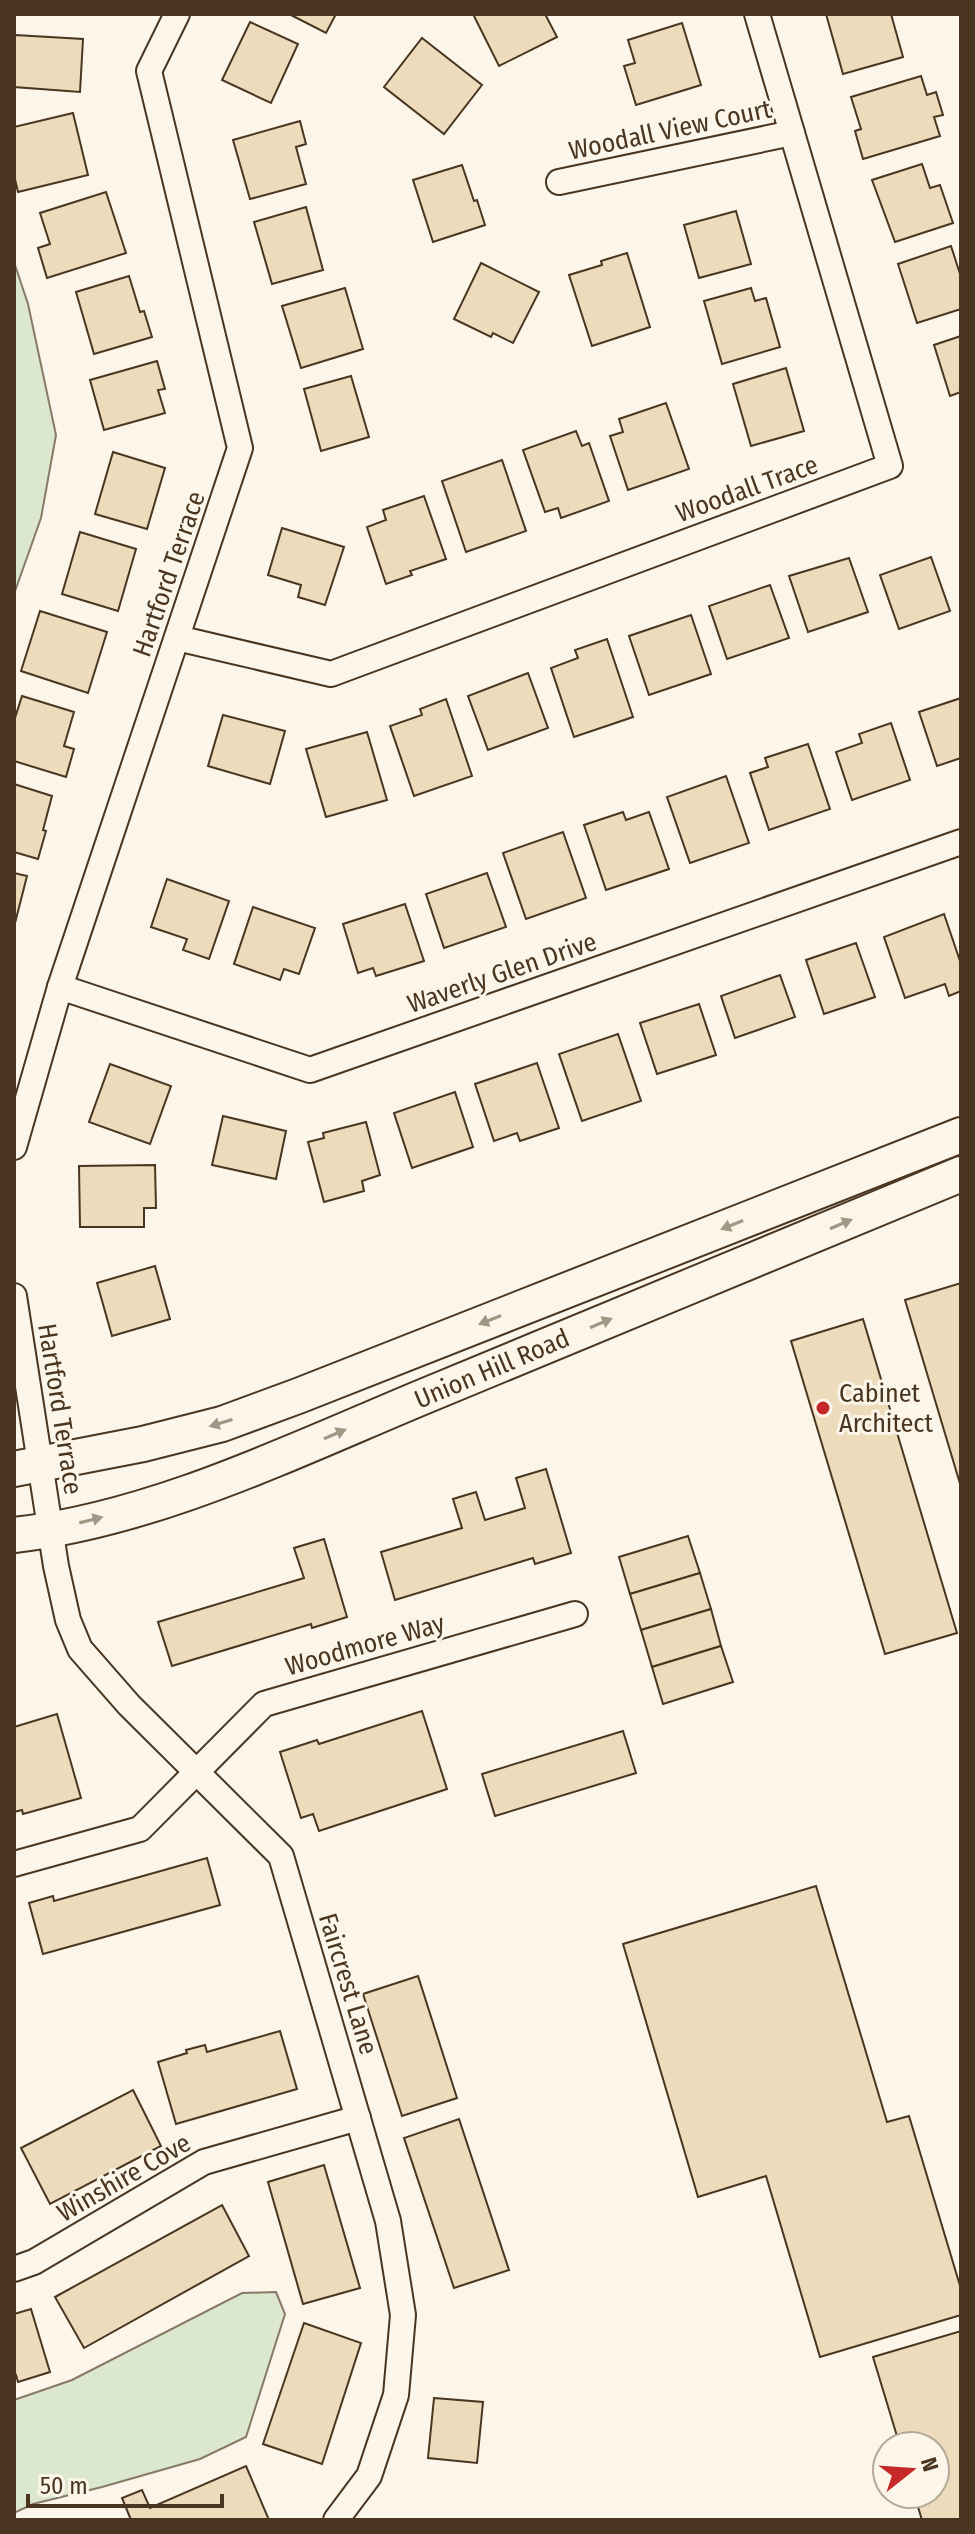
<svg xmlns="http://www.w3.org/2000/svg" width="975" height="2534" font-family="'Fira Sans Condensed',sans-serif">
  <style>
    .green { fill: #dce7d0; stroke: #887966; stroke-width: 2 }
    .building { fill: #ecdcbc; stroke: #4a3520; stroke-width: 2 }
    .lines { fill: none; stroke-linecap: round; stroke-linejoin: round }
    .street-casing { stroke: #4a3520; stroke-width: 28 }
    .secondary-casing { stroke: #4a3520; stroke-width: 38 }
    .street { stroke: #fbf6e9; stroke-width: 24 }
    .secondary { stroke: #fbf6e9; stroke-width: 34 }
    .oneway { fill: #a29684 }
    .poi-dot { fill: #c62828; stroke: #fbf6e9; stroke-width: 3 }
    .labels { text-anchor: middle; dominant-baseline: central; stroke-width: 6; stroke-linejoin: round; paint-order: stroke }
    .street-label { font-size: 26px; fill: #4a3520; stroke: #fbf6e9 }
    .poi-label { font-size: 26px; fill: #4a3520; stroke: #fbf6e9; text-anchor: start }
  </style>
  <rect width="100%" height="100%" fill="#fbf6e9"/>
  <g class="green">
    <path d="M14,262L28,304L56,435L41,518L14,594Z"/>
    <path d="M276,2292L285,2314L246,2437L200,2459L102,2487L33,2504L14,2513V2400L72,2380L242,2293Z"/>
  </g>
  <g class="building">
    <path d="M289,14H336L326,33Z"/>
    <path d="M473,14H545L557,37L499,66Z"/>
    <path d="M826,14H891L903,57L843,74Z"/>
    <path d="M250,22L298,44L271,103L222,80Z"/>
    <path d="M682,23L701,85L636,105L624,66L635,63L628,40Z"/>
    <path d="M15,35L83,39L80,92L14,87Z"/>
    <path d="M422,38L482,85L444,134L384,87Z"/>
    <path d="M921,76L927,95L936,92L943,115L934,117L940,136L863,159L855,131L861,129L851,97Z"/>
    <path d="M73,113L88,175L18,192L14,175V127Z"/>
    <path d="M300,121L306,144L296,147L306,184L250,199L233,140Z"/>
    <path d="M922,164L930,188L940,185L953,223L895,242L872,180Z"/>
    <path d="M462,165L474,201L477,200L485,225L433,242L413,180Z"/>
    <path d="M106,192L126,253L47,278L38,248L50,244L40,213Z"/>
    <path d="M306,207L323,270L272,284L254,222Z"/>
    <path d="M736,211L751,264L699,278L684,225Z"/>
    <path d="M951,246L961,277V309L917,323L898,264Z"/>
    <path d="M627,253L650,327L592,346L569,275L602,265L601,261Z"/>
    <path d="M481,263L539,292L513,343L493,333L491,337L454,319Z"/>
    <path d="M129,276L140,312L144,311L152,337L94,354L76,292Z"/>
    <path d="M345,288L363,349L301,368L282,306Z"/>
    <path d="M751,288L755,301L766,298L780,347L722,364L704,301Z"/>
    <path d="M961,336V392L950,396L934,345Z"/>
    <path d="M157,361L165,389L158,390L165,413L104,430L90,380Z"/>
    <path d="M786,368L804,431L751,446L733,384Z"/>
    <path d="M351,376L369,437L321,451L304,389Z"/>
    <path d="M666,403L689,469L628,490L610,436L623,432L619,419Z"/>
    <path d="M576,431L582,446L589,443L609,501L561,518L558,508L545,512L523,450Z"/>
    <path d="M113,452L165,468L147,529L95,514Z"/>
    <path d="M502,460L526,531L466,552L442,481Z"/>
    <path d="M424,496L446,559L410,571L412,575L386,584L367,527L386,520L383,510Z"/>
    <path d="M282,528L344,547L325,605L298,597L301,585L268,575Z"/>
    <path d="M80,532L136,549L118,611L62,594Z"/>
    <path d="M931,557L950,611L899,629L880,575Z"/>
    <path d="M849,558L868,612L808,632L789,576Z"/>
    <path d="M770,585L789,638L727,659L709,606Z"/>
    <path d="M40,611L107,632L88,693L21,671Z"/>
    <path d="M691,615L711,674L649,695L629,636Z"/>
    <path d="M607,639L633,717L574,737L551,668L578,658L575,650Z"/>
    <path d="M528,673L548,728L488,750L468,696Z"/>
    <path d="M22,696L74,712L64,746L74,749L66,777L14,761V721Z"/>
    <path d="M961,698V758L937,766L919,712Z"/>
    <path d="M446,699L472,776L414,796L390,726L422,715L420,709Z"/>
    <path d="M223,715L285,731L270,784L208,766Z"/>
    <path d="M891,723L910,780L852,800L836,752L862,743L859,734Z"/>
    <path d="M367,732L387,800L326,817L306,749Z"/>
    <path d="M808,744L830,809L769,830L750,773L768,767L765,758Z"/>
    <path d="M726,776L749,843L690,863L667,797Z"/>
    <path d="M14,784L52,796L43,830L46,831L38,859L14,852Z"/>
    <path d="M623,812L626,820L649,812L669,869L606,890L584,825Z"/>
    <path d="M563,832L586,898L526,919L503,853Z"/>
    <path d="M14,873L27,876L14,927Z"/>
    <path d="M487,873L506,927L444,948L426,894Z"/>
    <path d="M167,879L229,901L209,959L183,950L187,939L151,927Z"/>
    <path d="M405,904L424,961L376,976L373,968L358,973L343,924Z"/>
    <path d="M253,907L315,928L299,974L284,969L280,980L234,964Z"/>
    <path d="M944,914L961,964V991L949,996L945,984L905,998L884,937Z"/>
    <path d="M856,943L875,997L824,1014L806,960Z"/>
    <path d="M780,975L795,1017L735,1038L721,996Z"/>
    <path d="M699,1004L716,1055L657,1074L640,1023Z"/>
    <path d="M618,1034L641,1101L582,1121L559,1054Z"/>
    <path d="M537,1063L559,1128L520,1141L517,1133L494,1141L475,1084Z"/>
    <path d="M110,1064L171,1086L150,1144L89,1122Z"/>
    <path d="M455,1092L473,1147L412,1168L394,1113Z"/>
    <path d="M223,1116L286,1131L276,1179L212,1165Z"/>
    <path d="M366,1122L380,1175L362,1181L364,1191L324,1202L308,1142L324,1138L323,1133Z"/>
    <path d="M155,1165L156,1208H144V1227H80L79,1166Z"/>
    <path d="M155,1266L170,1319L112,1336L97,1283Z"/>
    <path d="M961,1283V1487L905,1300Z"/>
    <path d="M863,1319L957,1633L885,1654L791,1341Z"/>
    <path d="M546,1469L571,1553L535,1564L533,1558L395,1600L381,1552L462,1528L453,1499L476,1492L485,1520L525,1508L516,1478Z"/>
    <path d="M688,1536L700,1573L630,1594L619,1557Z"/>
    <path d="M324,1539L347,1617L312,1628L311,1624L172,1666L158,1622L304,1578L294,1548Z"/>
    <path d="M700,1573L711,1609L641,1630L630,1594Z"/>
    <path d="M711,1609L721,1646L652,1667L641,1630Z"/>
    <path d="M721,1646L733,1682L663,1704L652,1667Z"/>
    <path d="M422,1711L447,1789L319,1831L313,1814L301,1818L280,1752L317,1740L319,1744Z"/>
    <path d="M57,1714L81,1798L23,1814L22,1810L14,1812V1727Z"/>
    <path d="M623,1731L636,1773L495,1816L482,1774Z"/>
    <path d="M207,1858L220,1905L43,1954L29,1903L53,1896L54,1901Z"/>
    <path d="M816,1886L887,2122L909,2116L961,2289V2315L820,2357L766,2176L698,2197L623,1944Z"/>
    <path d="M418,1976L457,2098L402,2116L363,1994Z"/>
    <path d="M280,2031L297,2089L176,2124L158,2062L187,2053L186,2050L205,2045L207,2052Z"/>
    <path d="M133,2090L161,2146L50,2204L21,2148Z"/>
    <path d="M459,2119L509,2270L454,2288L404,2138Z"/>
    <path d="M324,2165L360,2288L303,2304L268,2182Z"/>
    <path d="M222,2205L249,2256L84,2348L55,2297Z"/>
    <path d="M31,2309L50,2372L18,2382L16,2375L14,2376V2314Z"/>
    <path d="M304,2323L361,2343L322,2464L263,2444Z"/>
    <path d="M961,2331V2520H922L914,2494H935V2446H900L873,2357Z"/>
    <path d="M434,2398L483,2402L477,2463L428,2458Z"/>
    <path d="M246,2466L269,2520H131L122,2498L142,2490L150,2508Z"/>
  </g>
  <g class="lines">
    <g class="street-casing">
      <g id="street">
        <path d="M559,182L792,133"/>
        <path d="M177,638L331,674L890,466L757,14"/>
        <path d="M60,987L310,1070L961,842"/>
        <path d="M14,1147L60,987L240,448L149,71L177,14"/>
        <path d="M14,1296L56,1566L68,1620L80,1649L129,1705L281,1856L388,2221L403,2315L396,2395L369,2476L336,2520"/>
        <path d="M14,1864L140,1829L264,1704L575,1614"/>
        <path d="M14,2269L34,2262L204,2162L358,2118"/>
      </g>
    </g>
    <g class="secondary-casing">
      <g id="secondary">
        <path d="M14,1469L143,1444L222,1424L298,1396L961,1135"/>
        <path d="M14,1535C155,1519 295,1450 425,1396C604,1322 782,1248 961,1174"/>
      </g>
    </g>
    <use href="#street" class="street"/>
    <use href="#secondary" class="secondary"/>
  </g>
  <defs><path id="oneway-solid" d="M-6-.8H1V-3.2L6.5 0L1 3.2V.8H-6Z" transform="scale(2)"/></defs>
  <g class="oneway">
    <use href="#oneway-solid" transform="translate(841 1224) rotate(-23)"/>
    <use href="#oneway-solid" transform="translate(732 1225) rotate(158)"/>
    <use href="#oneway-solid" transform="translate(490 1320) rotate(158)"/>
    <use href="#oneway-solid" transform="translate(601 1323) rotate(-23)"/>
    <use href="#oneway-solid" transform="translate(221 1423) rotate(163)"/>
    <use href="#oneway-solid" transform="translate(335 1434) rotate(-23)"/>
    <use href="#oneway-solid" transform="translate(91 1520) rotate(-14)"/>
  </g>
  <circle class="poi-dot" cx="823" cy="1408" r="8"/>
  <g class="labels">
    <g class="street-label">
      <text transform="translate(670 130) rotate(-12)">Woodall View Court</text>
      <text transform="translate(747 489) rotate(-20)">Woodall Trace</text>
      <text transform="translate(169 574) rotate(-71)">Hartford Terrace</text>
      <text transform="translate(502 973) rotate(-19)">Waverly Glen Drive</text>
      <text transform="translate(492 1369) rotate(-23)">Union Hill Road</text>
      <text transform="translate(60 1409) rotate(81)">Hartford Terrace</text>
      <text transform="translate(365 1645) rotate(-16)">Woodmore Way</text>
      <text transform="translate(348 1984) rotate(73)">Faircrest Lane</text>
      <text transform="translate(124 2178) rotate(-30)">Winshire Cove</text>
    </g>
    <g class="poi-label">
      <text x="839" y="1393">Cabinet<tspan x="839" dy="30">Architect</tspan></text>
    </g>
  </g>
  <rect width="975" height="2534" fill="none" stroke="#4a3520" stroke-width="32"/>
  <g transform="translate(911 2470) rotate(73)"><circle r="38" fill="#fbf6e9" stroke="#b4a999" stroke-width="2"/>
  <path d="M0-6L14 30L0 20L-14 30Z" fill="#c62828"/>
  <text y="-12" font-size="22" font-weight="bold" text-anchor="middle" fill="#4a3520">N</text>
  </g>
  <path d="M28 2494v12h194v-12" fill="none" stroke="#4a3520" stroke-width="4"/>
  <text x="40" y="2494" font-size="24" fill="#4a3520" stroke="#fbf6e9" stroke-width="6" paint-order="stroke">50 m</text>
</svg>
